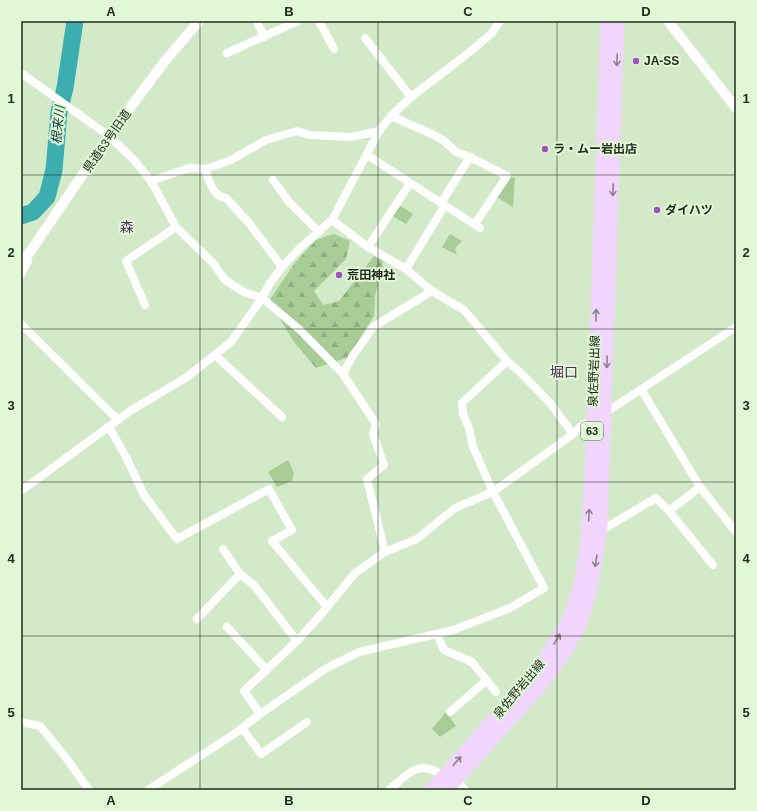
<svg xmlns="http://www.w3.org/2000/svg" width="757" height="811" font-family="Arial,'Noto Sans JP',sans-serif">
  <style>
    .green { fill: #a7cc96 }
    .forest { fill: url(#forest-firs) }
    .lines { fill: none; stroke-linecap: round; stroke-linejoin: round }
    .river { stroke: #3caeb0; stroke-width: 17 }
    .minor { stroke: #fff; stroke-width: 8 }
    .tertiary { stroke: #fff; stroke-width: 10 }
    .primary { stroke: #f1d5fd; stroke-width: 13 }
    .oneway { stroke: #8a808e }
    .grid { fill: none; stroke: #232b1e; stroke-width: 1; stroke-opacity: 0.55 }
    .poi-dot { fill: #a251c0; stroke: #e0f8d5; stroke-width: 1.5 }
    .labels { text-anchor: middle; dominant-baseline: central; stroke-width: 4; stroke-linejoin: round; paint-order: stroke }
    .shield { fill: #e0f8d5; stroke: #5c6855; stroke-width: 1 }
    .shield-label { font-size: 11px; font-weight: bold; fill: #232b1e }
    .poi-label { font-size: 12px; font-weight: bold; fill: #232b1e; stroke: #e0f8d5; text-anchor: start }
    .street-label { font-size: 12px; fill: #232b1e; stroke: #e0f8d5 }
    .water-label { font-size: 13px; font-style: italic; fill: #0d4142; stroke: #e0f8d5 }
    .quarter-label { font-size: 14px; fill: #532b62; stroke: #e0f8d5 }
    .neatline { fill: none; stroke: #232b1e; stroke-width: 1.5 }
    .grid-label { font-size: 13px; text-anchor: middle; font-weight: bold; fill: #232b1e }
  </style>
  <defs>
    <pattern id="forest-firs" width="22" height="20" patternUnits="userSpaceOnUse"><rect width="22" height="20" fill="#a7cc96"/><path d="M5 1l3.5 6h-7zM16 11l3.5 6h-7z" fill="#8faf81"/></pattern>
  </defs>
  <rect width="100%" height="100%" fill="#d3eac8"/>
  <g class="green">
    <path d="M510,176L515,178L513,207L497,197Z"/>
    <path d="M399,205L413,214L406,224L392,216Z"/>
    <path d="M450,234L462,241L455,248L457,255L442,247Z"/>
    <path d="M288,460L294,473L292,481L277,487L268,472Z"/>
    <path d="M446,712L456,726L440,737L432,729Z"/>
  </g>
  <path class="forest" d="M334,234L350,241L346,259L314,291L323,305L339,301L374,256L383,261L375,296L374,316L349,357L316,368L294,342L269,301L294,264L316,240Z"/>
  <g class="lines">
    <path class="river" d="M21,216L33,212L47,197L54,170L59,112L65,88L75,21"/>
    <g class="minor">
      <path d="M257,21L264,37"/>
      <path d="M319,21L334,49"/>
      <path d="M365,38L411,97"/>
      <path d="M227,53L298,21"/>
      <path d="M21,73L109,136L134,160L151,181L176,227L213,263L225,280L244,292L262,298L300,330L343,374L376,424L373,434L384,465L367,479L385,552"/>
      <path d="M391,116L434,135L443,140L456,152L470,157L507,176L475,224"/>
      <path d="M367,155L480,228"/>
      <path d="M205,169C209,180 212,196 226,198L249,223L282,267"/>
      <path d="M273,180L289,202L319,232"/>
      <path d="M151,181L189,168L205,169L229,161L266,140L297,131L310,135L351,137L379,131"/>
      <path d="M441,203L470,157"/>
      <path d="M332,220L368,247L406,269L432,291L464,310L507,361L521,373L550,403L573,434"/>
      <path d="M368,247L410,183"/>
      <path d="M406,269L445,205"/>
      <path d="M21,274L28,261"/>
      <path d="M145,305L126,261L176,227"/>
      <path d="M21,324L118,420"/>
      <path d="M215,355L282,417"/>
      <path d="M343,374L352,357L373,327L432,291"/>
      <path d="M641,389L700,487L736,532"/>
      <path d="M109,427L126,457L144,495L177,539L269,489L292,530L272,541L327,607"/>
      <path d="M700,487L669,511L713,565"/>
      <path d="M21,491L130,411L187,377L231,342L262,298L270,283L282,267L301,247L332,220L379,131L391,116L411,97L462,58L491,34L500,21"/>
      <path d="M601,527H607L656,498L669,511"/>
      <path d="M223,549L240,574L254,585L297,641"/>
      <path d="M197,619L240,574"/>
      <path d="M227,627L267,670"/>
      <path d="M437,634L444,650L472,662L496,692"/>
      <path d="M450,712L487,680"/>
      <path d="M260,714L325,669L359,652L453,630L510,608L544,588L493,492L473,447L469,428L463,414L462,403L507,361"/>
      <path d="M21,722L40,726L67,759L89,790"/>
      <path d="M242,728L261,754L307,722"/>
      <path d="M457,780L465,790"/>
      <path d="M148,790L237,732L260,714L244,691L297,641L324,611L355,573L385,552L417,539L455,508L493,492L573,434L583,424L593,421L605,413L736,327"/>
      <path d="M389,790C407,774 420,758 443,776"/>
    </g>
    <g class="tertiary">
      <path d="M668,21L736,108"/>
      <path d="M21,265L109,136L165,61L199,21"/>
    </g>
    <g class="primary">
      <path d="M431,790L538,669L569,619L580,585L587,542L592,454L607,21"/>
      <path d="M447,790L538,689L560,660L579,628L591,590L601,527L618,21"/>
    </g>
  </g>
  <defs><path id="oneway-shaft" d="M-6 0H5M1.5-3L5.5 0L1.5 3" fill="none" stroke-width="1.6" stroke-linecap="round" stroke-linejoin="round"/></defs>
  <g class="oneway">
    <use href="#oneway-shaft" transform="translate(617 60) rotate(92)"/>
    <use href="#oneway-shaft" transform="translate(613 190) rotate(92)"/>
    <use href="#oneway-shaft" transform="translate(596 315) rotate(-88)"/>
    <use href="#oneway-shaft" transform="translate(607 362) rotate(92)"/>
    <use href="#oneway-shaft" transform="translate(589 515) rotate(-87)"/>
    <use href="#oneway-shaft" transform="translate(596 561) rotate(99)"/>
    <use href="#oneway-shaft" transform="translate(557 639) rotate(-58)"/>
    <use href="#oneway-shaft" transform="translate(457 761) rotate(-48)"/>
  </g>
  <path class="grid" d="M200,21V790M378,21V790M557,21V790M21,175H736M21,329H736M21,482H736M21,636H736"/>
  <g class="poi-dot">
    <circle cx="636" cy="61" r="4"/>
    <circle cx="545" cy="149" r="4"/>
    <circle cx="657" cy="210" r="4"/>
    <circle cx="339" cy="275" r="4"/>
  </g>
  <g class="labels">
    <rect class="shield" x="581" y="422" width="22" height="18" rx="3"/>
    <g class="shield-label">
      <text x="592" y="431">63</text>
    </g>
    <g class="poi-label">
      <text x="644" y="61">JA-SS</text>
      <text x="553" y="149">ラ・ムー岩出店</text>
      <text x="665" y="210">ダイハツ</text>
      <text x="347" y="275">荒田神社</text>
    </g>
    <g class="street-label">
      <text transform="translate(107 141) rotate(-55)">県道63号旧道</text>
      <text transform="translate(594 371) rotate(-88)">泉佐野岩出線</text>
      <text transform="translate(519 689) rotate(-50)">泉佐野岩出線</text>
    </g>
    <g class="water-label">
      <text transform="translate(58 125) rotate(-84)">根来川</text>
    </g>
    <g class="quarter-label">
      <text x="127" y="227">森</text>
      <text x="564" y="372">堀口</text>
    </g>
  </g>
  <rect width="757" height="811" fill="none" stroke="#e0f8d5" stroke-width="44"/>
  <rect x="22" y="22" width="713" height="767" class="neatline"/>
  <g class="grid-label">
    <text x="111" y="16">A</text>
    <text x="289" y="16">B</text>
    <text x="468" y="16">C</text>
    <text x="646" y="16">D</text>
    <text x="11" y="103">1</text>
    <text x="746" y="103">1</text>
    <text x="11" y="257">2</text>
    <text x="746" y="257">2</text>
    <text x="11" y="410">3</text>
    <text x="746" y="410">3</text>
    <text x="11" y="563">4</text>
    <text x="746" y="563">4</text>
    <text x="11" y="717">5</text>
    <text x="746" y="717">5</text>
    <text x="111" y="805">A</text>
    <text x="289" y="805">B</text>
    <text x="468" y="805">C</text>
    <text x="646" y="805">D</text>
  </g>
</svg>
